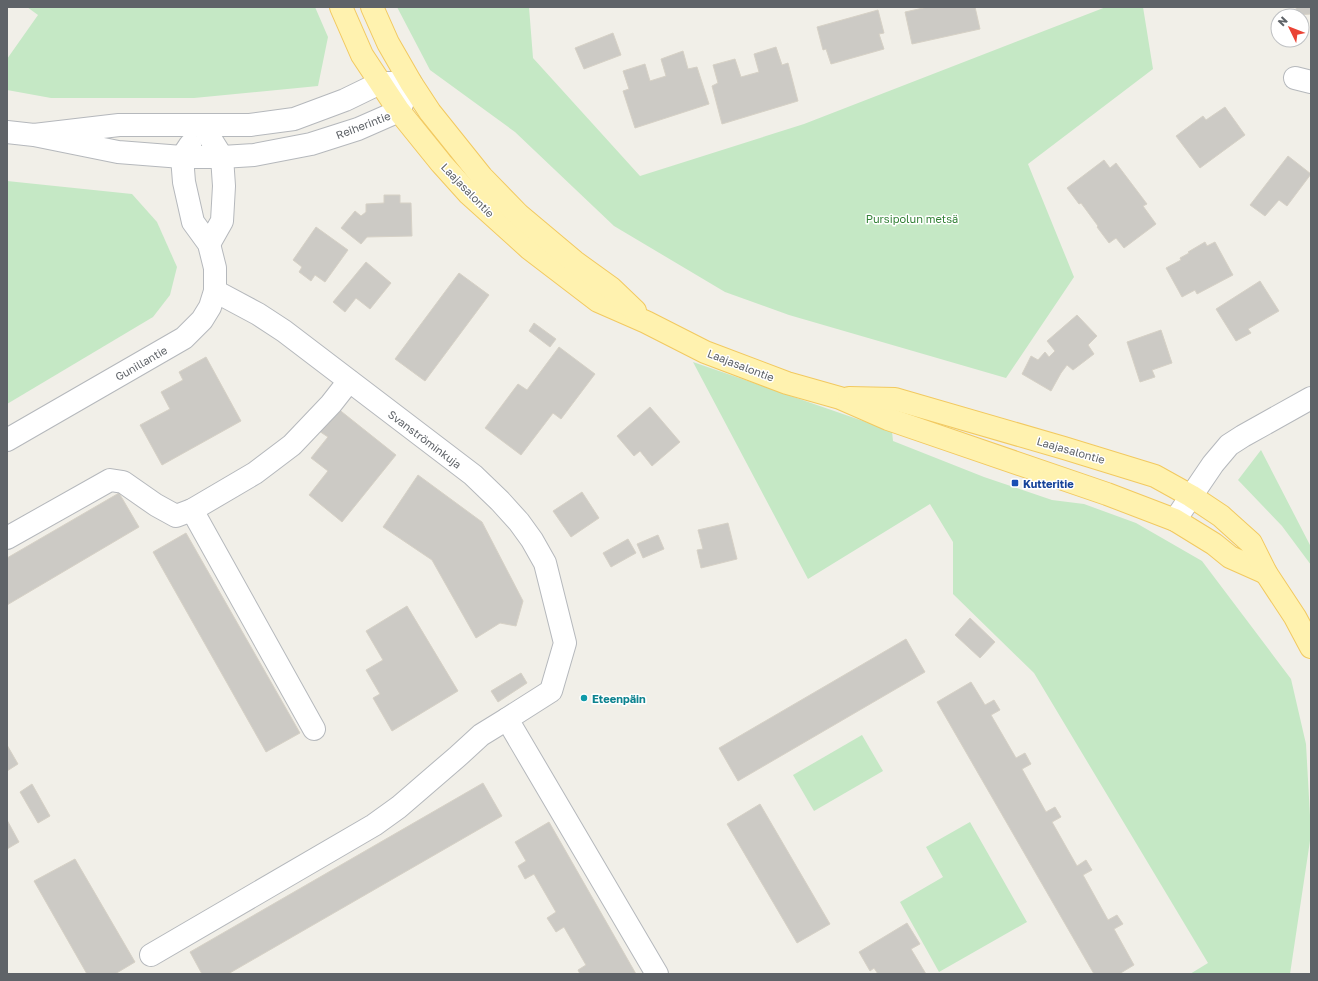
<svg xmlns="http://www.w3.org/2000/svg" width="1318" height="981" font-family="'Golos Text',sans-serif">
  <style>
    .green { fill: #c5e8c5 }
    .building { fill: #cccac5; stroke: #d6d1c6 }
    .lines { fill: none; stroke-linecap: round; stroke-linejoin: round }
    .minor-casing { stroke: #b5b8bc; stroke-width: 24 }
    .major-casing { stroke: #f2c960; stroke-width: 24 }
    .minor { stroke: #fff; stroke-width: 22 }
    .major { stroke: #fff2af; stroke-width: 22 }
    .transit-dot { fill: #1a4fb4; stroke: #fff; stroke-width: 1.5 }
    .culture-dot { fill: #0f9aa8; stroke: #fff; stroke-width: 1.5 }
    .labels { text-anchor: middle; dominant-baseline: central; stroke-width: 3; stroke-linejoin: round; paint-order: stroke }
    .street-label { font-size: 11px; fill: #5f6368; stroke: #fff }
    .park-label { font-size: 11px; fill: #348238; stroke: #fff }
    .transit-label { font-size: 11px; font-weight: bold; fill: #164399; stroke: #fff; text-anchor: start }
    .culture-label { font-size: 11px; font-weight: bold; fill: #0d838f; stroke: #fff; text-anchor: start }
  </style>
  <rect width="100%" height="100%" fill="#f1efe8"/>
  <g class="green">
    <path d="M27,7H315L328,37L318,86L194,98H51L7,90V59L38,15Z"/>
    <path d="M397,7H529L533,58L640,176L804,124L1106,7H1143L1153,69L1028,164L1074,277L1006,378L789,315L725,292L614,226L515,132L430,70Z"/>
    <path d="M7,181L132,194L157,222L177,267L170,295L153,317L7,404Z"/>
    <path d="M693,362L892,431L893,441L984,477L1052,500L1084,504L1136,523L1202,561L1291,679L1306,744L1311,834L1290,974H1190L1208,963L1034,673L953,594V542L930,504L808,579Z"/>
    <path d="M1261,450L1311,547V565L1282,526L1238,480Z"/>
    <path d="M862,735L883,771L814,811L793,775Z"/>
    <path d="M970,822L1027,922L939,972L900,902L943,877L926,847Z"/>
  </g>
  <g class="building">
    <path d="M928,7H975L980,29L912,44L905,12Z"/>
    <path d="M1296,7H1311V14L1297,15Z"/>
    <path d="M878,10L884,33L879,34L884,49L831,64L826,49L823,50L817,27Z"/>
    <path d="M613,33L621,55L584,69L575,48Z"/>
    <path d="M776,47L782,65L788,63L798,101L722,124L712,86L718,83L713,65L735,59L741,77L759,72L754,54Z"/>
    <path d="M683,51L688,69L697,67L709,104L635,128L623,91L629,89L623,71L645,64L650,81L666,76L661,59Z"/>
    <path d="M1225,107L1245,135L1200,168L1176,136L1203,116L1206,120Z"/>
    <path d="M1288,156L1311,174L1287,206L1279,200L1265,216L1250,205Z"/>
    <path d="M1104,160L1110,168L1116,163L1147,204L1143,206L1156,224L1124,248L1116,238L1109,243L1097,227L1098,226L1081,203L1079,204L1067,188Z"/>
    <path d="M384,195H400V203H411L412,236L367,237L361,244L341,228L355,211L361,216L366,212V204L384,203Z"/>
    <path d="M316,227L348,250L325,282L315,275L311,281L299,272L302,267L293,260Z"/>
    <path d="M1205,242L1207,246L1215,242L1233,275L1197,294L1195,290L1182,297L1166,268L1181,260L1180,258L1189,253L1188,252Z"/>
    <path d="M366,262L391,283L370,309L356,298L345,312L333,302Z"/>
    <path d="M459,273L489,295L425,381L395,359Z"/>
    <path d="M1260,281L1279,311L1248,329L1251,333L1236,341L1216,309Z"/>
    <path d="M1077,315L1097,336L1088,345L1094,354L1073,370L1067,365L1061,373L1051,391L1022,374L1031,356L1038,360L1045,352L1049,357L1055,351L1047,341Z"/>
    <path d="M534,323L556,339L550,347L529,331Z"/>
    <path d="M1161,330L1172,363L1152,370L1155,377L1140,382L1127,342Z"/>
    <path d="M559,347L595,374L561,419L553,413L521,455L485,428L518,384L527,390Z"/>
    <path d="M206,357L241,421L162,465L140,425L170,409L161,392L183,380L179,372Z"/>
    <path d="M650,407L680,442L652,466L640,451L634,456L617,436Z"/>
    <path d="M337,408L396,455L342,522L309,495L328,471L311,458L328,437L319,431Z"/>
    <path d="M418,475L482,522L523,601L516,626L500,623L476,638L432,560L383,527Z"/>
    <path d="M582,492L599,518L571,537L553,511Z"/>
    <path d="M119,493L139,527L7,605V558Z"/>
    <path d="M728,523L737,559L701,568L697,550L703,549L698,530Z"/>
    <path d="M186,533L300,733L266,752L153,552Z"/>
    <path d="M658,535L664,549L643,558L637,544Z"/>
    <path d="M628,539L636,553L611,567L603,553Z"/>
    <path d="M407,606L458,691L392,731L373,698L380,694L366,670L383,660L366,631Z"/>
    <path d="M970,618L995,642L980,658L955,635Z"/>
    <path d="M906,639L925,672L738,781L719,748Z"/>
    <path d="M521,673L527,683L498,702L491,691Z"/>
    <path d="M971,682L985,705L994,700L1000,710L991,715L1016,758L1025,753L1031,764L1022,769L1046,812L1055,807L1061,817L1052,822L1077,866L1086,860L1092,870L1083,875L1108,920L1117,915L1123,924L1114,929L1134,965L1119,974H1094L937,702Z"/>
    <path d="M7,745L18,764L7,771Z"/>
    <path d="M483,783L502,816L228,974H202L190,952Z"/>
    <path d="M32,784L50,816L38,823L20,792Z"/>
    <path d="M760,804L830,924L797,943L727,824Z"/>
    <path d="M7,820L19,842L7,849Z"/>
    <path d="M549,822L636,974H580L578,970L586,965L564,927L556,932L547,918L556,912L534,874L525,879L518,866L526,861L515,842Z"/>
    <path d="M75,859L135,962L115,974H87L34,881Z"/>
    <path d="M907,923L920,944L911,949L926,974H878L874,968L870,971L859,952Z"/>
  </g>
  <g class="lines">
    <g class="minor-casing">
      <g id="minor">
        <path d="M1295,78L1311,82"/>
        <path d="M202,125L222,157L224,186L222,221L209,244"/>
        <path d="M7,132L34,135L118,152L182,157H222L254,155L311,144L358,129L399,111L411,83H380L345,100L294,119L250,125H119L34,135"/>
        <path d="M215,291L258,314L284,331L473,475L500,501L519,522L532,540L545,563L565,643L551,691L507,719L657,974"/>
        <path d="M7,440L184,338L202,320L210,307L215,291V268L209,244L193,222L184,182L182,157L190,145"/>
        <path d="M192,510L314,729"/>
        <path d="M1175,520L1213,464L1229,445L1243,436L1311,398"/>
        <path d="M7,538L110,480L123,482L156,505L176,516L192,510L255,473L292,445L331,404L349,381"/>
        <path d="M151,955L374,825L399,807L457,757L481,735L507,719"/>
      </g>
    </g>
    <g class="major-casing">
      <g id="major">
        <path d="M341,7L362,55L399,111L441,163L468,193L530,249L598,301L646,322L705,352L787,383L840,398L888,419L1107,494L1175,520L1214,544L1230,557L1266,573"/>
        <path d="M372,7L388,43L411,83L430,112L482,177L519,215L575,262L611,288L635,311"/>
        <path d="M849,398L895,399L1064,448L1155,476L1191,496L1221,516L1251,543L1266,573L1295,617L1311,647"/>
      </g>
    </g>
    <use href="#minor" class="minor"/>
    <use href="#major" class="major"/>
  </g>
  <rect class="transit-dot" x="1011" y="479" width="8" height="8" rx="2"/>
  <circle class="culture-dot" cx="584" cy="698" r="4"/>
  <g class="labels">
    <g class="street-label">
      <text transform="translate(363 125) rotate(-21)">Reiherintie</text>
      <text transform="translate(468 190) rotate(46)">Laajasalontie</text>
      <text transform="translate(141 363) rotate(-30)">Gunillantie</text>
      <text transform="translate(741 365) rotate(21)">Laajasalontie</text>
      <text transform="translate(425 439) rotate(37)">Svanströminkuja</text>
      <text transform="translate(1071 450) rotate(16)">Laajasalontie</text>
    </g>
    <g class="park-label">
      <text x="912" y="218">Pursipolun metsä</text>
    </g>
    <g class="transit-label">
      <text x="1023" y="483">Kutteritie</text>
    </g>
    <g class="culture-label">
      <text x="592" y="698">Eteenpäin</text>
    </g>
  </g>
  <rect width="1318" height="981" fill="none" stroke="#5f6368" stroke-width="16"/>
  <g transform="translate(1290 28) rotate(313)"><circle r="19" fill="#ffffff" stroke="#bfc1c3"/>
  <path d="M0-3L7 15L0 10L-7 15Z" fill="#ea4335"/>
  <text y="-6" font-size="11" font-weight="bold" text-anchor="middle" fill="#5f6368">N</text>
  </g>
</svg>
